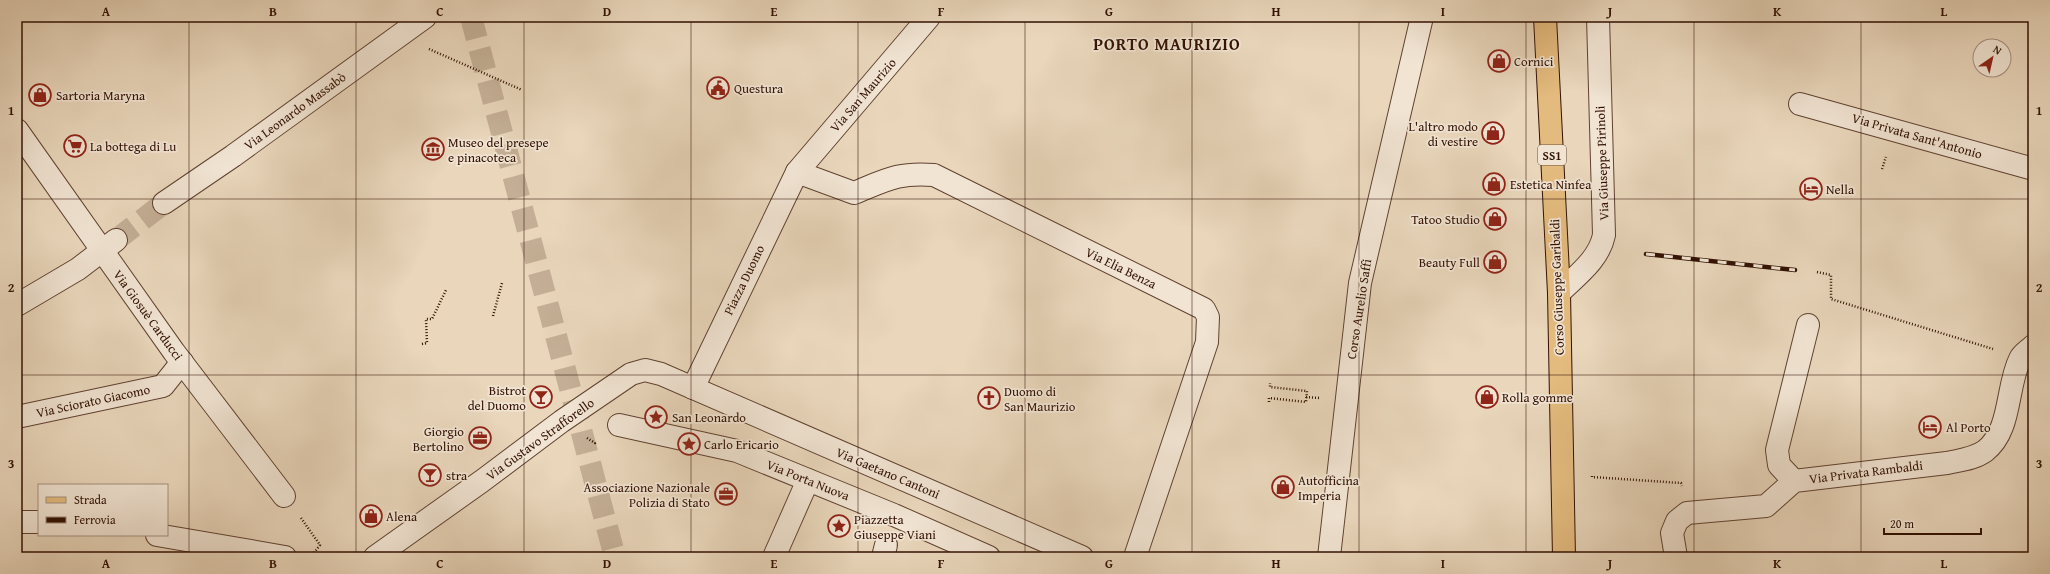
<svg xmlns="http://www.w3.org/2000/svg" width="2050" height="574" font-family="'Gentium Book Plus',serif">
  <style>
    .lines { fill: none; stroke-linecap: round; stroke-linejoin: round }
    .minor-tunnel { stroke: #c4af96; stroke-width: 22; stroke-dasharray: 22 11; stroke-linecap: butt }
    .minor-casing { stroke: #604231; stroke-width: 24 }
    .major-casing { stroke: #321103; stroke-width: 24 }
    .path { stroke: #321103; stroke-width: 2.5; stroke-dasharray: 1 2; stroke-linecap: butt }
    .minor { stroke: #f1e4d3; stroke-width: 22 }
    .major { stroke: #e4bb7e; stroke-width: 22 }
    .rail-casing { stroke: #321103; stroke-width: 4.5 }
    .rail { stroke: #f1e4d3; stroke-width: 3; stroke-dasharray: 9; stroke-linecap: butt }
    .grid { fill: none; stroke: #321103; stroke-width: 1; stroke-opacity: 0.55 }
    .labels { text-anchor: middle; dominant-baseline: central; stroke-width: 3.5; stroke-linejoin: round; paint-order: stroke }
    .shield { fill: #f1e4d3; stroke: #6b5041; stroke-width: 1 }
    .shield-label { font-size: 12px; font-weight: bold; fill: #321103 }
    .poi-label { font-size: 13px; fill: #321103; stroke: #f1e4d3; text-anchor: start }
    .street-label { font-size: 13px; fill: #321103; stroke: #f1e4d3 }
    .district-label { font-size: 17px; font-weight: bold; letter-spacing: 1px; fill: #321103; stroke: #f1e4d3 }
    .neatline { fill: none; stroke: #321103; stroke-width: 1.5 }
    .grid-label { font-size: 13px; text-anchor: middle; font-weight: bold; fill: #321103 }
  </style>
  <rect width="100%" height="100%" fill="#e9d6bb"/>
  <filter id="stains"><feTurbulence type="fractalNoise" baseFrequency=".005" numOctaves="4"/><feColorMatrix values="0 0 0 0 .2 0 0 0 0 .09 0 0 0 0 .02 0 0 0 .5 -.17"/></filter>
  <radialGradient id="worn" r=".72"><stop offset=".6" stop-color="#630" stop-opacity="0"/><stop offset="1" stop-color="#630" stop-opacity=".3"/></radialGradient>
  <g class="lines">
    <g class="minor-tunnel">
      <path d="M471,17L615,557"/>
      <path d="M116,240L164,203"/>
    </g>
    <g class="minor-casing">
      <g id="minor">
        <path d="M1800,104L2033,169"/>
        <path d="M17,130L174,352L284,496"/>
        <path d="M797,172L854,193C886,180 898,172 934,175L1204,309L1208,317L1207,342L1135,557"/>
        <path d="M164,203L233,156L425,17"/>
        <path d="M1559,293C1576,276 1599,260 1604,235L1598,17"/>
        <path d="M17,305L78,269L116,240"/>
        <path d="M693,388L797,172L929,17"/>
        <path d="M17,417L163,386L182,362"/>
        <path d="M619,425L737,451L894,515L989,557"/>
        <path d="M1794,481L1779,465L1777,450L1808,325"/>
        <path d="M17,522H39"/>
        <path d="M157,535L285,557"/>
        <path d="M375,557L482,481L562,421L631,374L645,370L661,374L1082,557"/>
        <path d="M774,557L808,480"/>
        <path d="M883,557L886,545"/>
        <path d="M1329,557L1360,283L1422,17"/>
        <path d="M1676,557L1672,533L1677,521L1687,513L1766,506L1794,481L1947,463C1960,460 1974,459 1985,451C2012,430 2006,387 2020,359C2022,354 2029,350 2033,346"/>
      </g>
    </g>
    <g class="major-casing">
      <path id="major" d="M1545,17L1559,293L1564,557"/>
    </g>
    <g class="path">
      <path d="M429,49L522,90"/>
      <path d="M1882,169L1886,157"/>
      <path d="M1817,272L1831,275V299L1993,349"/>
      <path d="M493,316L502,283"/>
      <path d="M422,344L427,343L426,319H432L446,290"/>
      <path d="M1306,397L1320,398"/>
      <path d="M1269,402V398L1306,402L1307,391L1270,387V383"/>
      <path d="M587,438L595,443L596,441"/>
      <path d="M1592,476V477L1681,483L1682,486"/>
      <path d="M301,518L320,545L313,554"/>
    </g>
    <use href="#minor" class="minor"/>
    <use href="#major" class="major"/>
    <g class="rail-casing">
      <path id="rail" d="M1646,254L1795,270"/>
    </g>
    <use href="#rail" class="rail"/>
  </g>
  <path class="grid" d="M189,17V557M356,17V557M524,17V557M691,17V557M858,17V557M1025,17V557M1192,17V557M1359,17V557M1526,17V557M1694,17V557M1861,17V557M17,199H2033M17,375H2033"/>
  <defs>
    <g id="shop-ring" transform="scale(1.15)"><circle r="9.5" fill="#f1e4d3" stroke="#8f2418" stroke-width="1.5"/><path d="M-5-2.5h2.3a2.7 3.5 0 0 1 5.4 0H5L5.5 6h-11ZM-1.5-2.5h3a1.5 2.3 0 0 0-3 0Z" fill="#8f2418"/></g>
    <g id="civic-ring" transform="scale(1.15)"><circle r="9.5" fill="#f1e4d3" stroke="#8f2418" stroke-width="1.5"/><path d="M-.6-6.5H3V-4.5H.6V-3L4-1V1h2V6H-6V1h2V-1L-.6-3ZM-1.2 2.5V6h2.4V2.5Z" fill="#8f2418"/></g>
    <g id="supermarket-ring" transform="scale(1.15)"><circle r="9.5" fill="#f1e4d3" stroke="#8f2418" stroke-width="1.5"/><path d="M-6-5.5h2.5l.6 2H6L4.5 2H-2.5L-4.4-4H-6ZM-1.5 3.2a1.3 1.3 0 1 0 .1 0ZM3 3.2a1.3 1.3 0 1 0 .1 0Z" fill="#8f2418"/></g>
    <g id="museum-ring" transform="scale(1.15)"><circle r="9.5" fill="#f1e4d3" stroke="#8f2418" stroke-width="1.5"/><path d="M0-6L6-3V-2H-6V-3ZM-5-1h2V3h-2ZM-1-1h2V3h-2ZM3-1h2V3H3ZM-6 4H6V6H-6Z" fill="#8f2418"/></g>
    <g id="hotel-ring" transform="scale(1.15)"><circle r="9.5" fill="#f1e4d3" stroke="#8f2418" stroke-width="1.5"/><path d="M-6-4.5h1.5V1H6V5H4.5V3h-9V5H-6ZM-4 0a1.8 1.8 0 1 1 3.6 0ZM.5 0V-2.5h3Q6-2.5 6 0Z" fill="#8f2418"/></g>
    <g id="bar-ring" transform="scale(1.15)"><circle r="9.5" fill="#f1e4d3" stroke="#8f2418" stroke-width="1.5"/><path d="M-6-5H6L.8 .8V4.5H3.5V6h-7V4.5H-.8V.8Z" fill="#8f2418"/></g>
    <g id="church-ring" transform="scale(1.15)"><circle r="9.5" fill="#f1e4d3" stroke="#8f2418" stroke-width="1.5"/><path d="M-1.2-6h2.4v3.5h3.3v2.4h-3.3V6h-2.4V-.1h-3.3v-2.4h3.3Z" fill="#8f2418"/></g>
    <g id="sight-ring" transform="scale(1.15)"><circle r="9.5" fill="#f1e4d3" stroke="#8f2418" stroke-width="1.5"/><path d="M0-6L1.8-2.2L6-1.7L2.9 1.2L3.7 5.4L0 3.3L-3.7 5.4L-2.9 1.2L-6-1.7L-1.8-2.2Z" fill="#8f2418"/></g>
    <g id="office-ring" transform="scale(1.15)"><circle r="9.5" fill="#f1e4d3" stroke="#8f2418" stroke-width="1.5"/><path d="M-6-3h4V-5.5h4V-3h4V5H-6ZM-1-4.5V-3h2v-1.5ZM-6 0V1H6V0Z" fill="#8f2418"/></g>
  </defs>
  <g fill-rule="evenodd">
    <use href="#shop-ring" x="1499" y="61"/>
    <use href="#civic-ring" x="718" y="88"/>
    <use href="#shop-ring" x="40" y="95"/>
    <use href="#shop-ring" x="1493" y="133"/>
    <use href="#supermarket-ring" x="75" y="146"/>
    <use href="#museum-ring" x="433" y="149"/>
    <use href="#shop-ring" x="1494" y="184"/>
    <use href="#hotel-ring" x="1811" y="189"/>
    <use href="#shop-ring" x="1495" y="219"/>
    <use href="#shop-ring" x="1495" y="262"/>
    <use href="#bar-ring" x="541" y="397"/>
    <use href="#shop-ring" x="1487" y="397"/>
    <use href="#church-ring" x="989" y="398"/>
    <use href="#sight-ring" x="656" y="417"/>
    <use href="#hotel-ring" x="1930" y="427"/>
    <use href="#office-ring" x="480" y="438"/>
    <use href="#sight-ring" x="689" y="444"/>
    <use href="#bar-ring" x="430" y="475"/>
    <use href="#shop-ring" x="1283" y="487"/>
    <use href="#office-ring" x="726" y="494"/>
    <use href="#shop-ring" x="371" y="516"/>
    <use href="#sight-ring" x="839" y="526"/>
  </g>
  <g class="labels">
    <rect class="shield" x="1538" y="145" width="28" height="20" rx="3"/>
    <g class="shield-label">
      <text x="1552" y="155">SS1</text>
    </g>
    <g class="poi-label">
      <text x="1514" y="61">Cornici</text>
      <text x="734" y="88">Questura</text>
      <text x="56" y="95">Sartoria Maryna</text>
      <text x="1478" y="126" text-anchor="end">L'altro modo<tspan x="1478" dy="15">di vestire</tspan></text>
      <text x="448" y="142">Museo del presepe<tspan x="448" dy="15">e pinacoteca</tspan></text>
      <text x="90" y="146">La bottega di Lu</text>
      <text x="1510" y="184">Estetica Ninfea</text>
      <text x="1826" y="189">Nella</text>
      <text x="1480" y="219" text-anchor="end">Tatoo Studio</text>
      <text x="1480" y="262" text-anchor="end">Beauty Full</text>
      <text x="526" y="390" text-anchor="end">Bistrot<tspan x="526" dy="15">del Duomo</tspan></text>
      <text x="1004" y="391">Duomo di<tspan x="1004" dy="15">San Maurizio</tspan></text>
      <text x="1502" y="397">Rolla gomme</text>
      <text x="672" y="417">San Leonardo</text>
      <text x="1946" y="427">Al Porto</text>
      <text x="464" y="431" text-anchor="end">Giorgio<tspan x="464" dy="15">Bertolino</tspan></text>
      <text x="704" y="444">Carlo Ericario</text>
      <text x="446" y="475">stra</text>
      <text x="1298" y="480">Autofficina<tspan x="1298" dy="15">Imperia</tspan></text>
      <text x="710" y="487" text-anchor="end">Associazione Nazionale<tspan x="710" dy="15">Polizia di Stato</tspan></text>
      <text x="386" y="516">Alena</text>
      <text x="854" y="519">Piazzetta<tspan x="854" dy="15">Giuseppe Viani</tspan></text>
    </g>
    <g class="street-label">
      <text transform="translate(863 95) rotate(-49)">Via San Maurizio</text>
      <text transform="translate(295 111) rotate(-36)">Via Leonardo Massabò</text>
      <text transform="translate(1917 136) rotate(16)">Via Privata Sant'Antonio</text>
      <text transform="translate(1602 163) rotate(-92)">Via Giuseppe Pirinoli</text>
      <text transform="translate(1121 268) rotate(26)">Via Elia Benza</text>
      <text transform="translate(744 280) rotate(-64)">Piazza Duomo</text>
      <text transform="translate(1557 287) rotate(-92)">Corso Giuseppe Garibaldi</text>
      <text transform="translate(1359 309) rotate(-81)">Corso Aurelio Saffi</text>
      <text transform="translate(148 315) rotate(54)">Via Giosuè Carducci</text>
      <text transform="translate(93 401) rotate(-12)">Via Sciorato Giacomo</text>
      <text transform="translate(540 439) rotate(-36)">Via Gustavo Strafforello</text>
      <text transform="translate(1866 472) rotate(-7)">Via Privata Rambaldi</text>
      <text transform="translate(888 473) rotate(23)">Via Gaetano Cantoni</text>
      <text transform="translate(808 480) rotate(22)">Via Porta Nuova</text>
    </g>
    <g class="district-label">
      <text x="1167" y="43">PORTO MAURIZIO</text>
    </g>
  </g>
  <rect width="2050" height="574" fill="none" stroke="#e9d6bb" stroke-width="44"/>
  <rect x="38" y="484" width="130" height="52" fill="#f1e4d3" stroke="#a59080"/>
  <rect x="46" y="497" width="20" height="6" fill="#e4bb7e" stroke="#a59080"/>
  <text x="74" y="504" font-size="12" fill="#321103">Strada</text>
  <rect x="46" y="517" width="20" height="6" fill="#321103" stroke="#a59080"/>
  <text x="74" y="524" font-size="12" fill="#321103">Ferrovia</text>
  <g transform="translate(1992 58) rotate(34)"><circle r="19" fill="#f1e4d3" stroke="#a59080"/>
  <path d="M0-3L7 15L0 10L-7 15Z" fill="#8f2418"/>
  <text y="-6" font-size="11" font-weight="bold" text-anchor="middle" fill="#321103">N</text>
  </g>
  <path d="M1884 528v6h97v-6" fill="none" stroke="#321103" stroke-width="2"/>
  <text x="1890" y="528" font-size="12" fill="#321103" stroke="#f1e4d3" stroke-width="3" paint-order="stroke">20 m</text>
  <rect x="22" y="22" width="2006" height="530" class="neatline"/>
  <g class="grid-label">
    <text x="106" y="16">A</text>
    <text x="273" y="16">B</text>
    <text x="440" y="16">C</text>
    <text x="607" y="16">D</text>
    <text x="774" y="16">E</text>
    <text x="941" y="16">F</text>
    <text x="1109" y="16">G</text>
    <text x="1276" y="16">H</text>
    <text x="1443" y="16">I</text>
    <text x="1610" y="16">J</text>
    <text x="1777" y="16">K</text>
    <text x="1944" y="16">L</text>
    <text x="11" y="115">1</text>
    <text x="2039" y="115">1</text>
    <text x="11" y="292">2</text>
    <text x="2039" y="292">2</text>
    <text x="11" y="468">3</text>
    <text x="2039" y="468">3</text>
    <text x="106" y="568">A</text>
    <text x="273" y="568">B</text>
    <text x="440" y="568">C</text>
    <text x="607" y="568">D</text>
    <text x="774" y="568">E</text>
    <text x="941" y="568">F</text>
    <text x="1109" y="568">G</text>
    <text x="1276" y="568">H</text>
    <text x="1443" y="568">I</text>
    <text x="1610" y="568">J</text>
    <text x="1777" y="568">K</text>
    <text x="1944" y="568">L</text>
  </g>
  <rect width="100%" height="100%" filter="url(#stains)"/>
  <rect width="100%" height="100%" fill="url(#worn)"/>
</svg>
